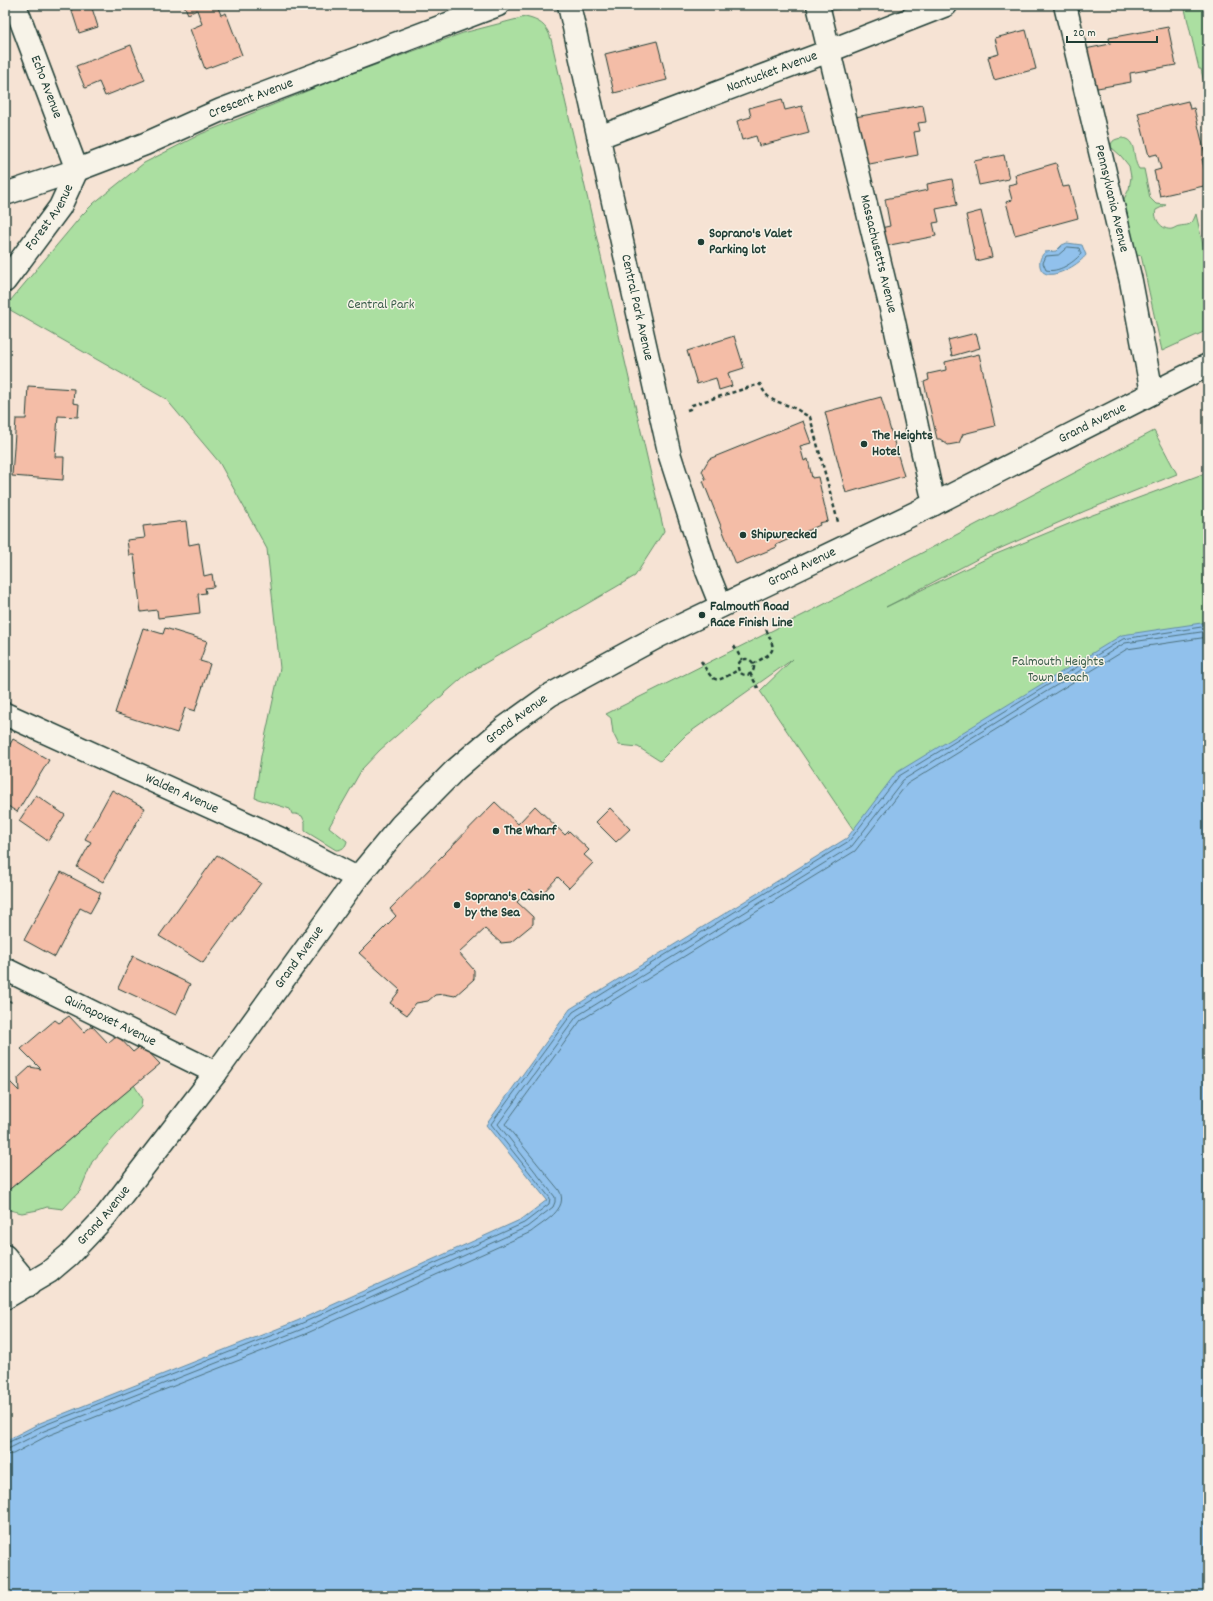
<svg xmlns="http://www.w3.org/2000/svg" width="1213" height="1601" font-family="Dekko,sans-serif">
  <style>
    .green { fill: #abdfa1; stroke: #658e6a }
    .water { fill: #91c1ec; stroke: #638ca2 }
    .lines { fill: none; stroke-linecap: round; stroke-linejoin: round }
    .shore { stroke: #4d727e; stroke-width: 1 }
    .building { fill: #f4bda7; stroke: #1f3d34 }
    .minor-casing { stroke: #1f3d34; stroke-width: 25 }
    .secondary-casing { stroke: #1f3d34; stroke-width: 25 }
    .path { stroke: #1f3d34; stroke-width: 2.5; stroke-dasharray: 4 3; stroke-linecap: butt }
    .minor { stroke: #f7f3e8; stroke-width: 22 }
    .secondary { stroke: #f7f3e8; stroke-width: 22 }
    .poi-dot { fill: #1f3d34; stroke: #f7f3e8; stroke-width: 1.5 }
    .labels { text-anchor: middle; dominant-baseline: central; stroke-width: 3; stroke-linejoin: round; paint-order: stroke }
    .street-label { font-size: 14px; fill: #1f3d34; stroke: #f7f3e8 }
    .poi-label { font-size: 14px; font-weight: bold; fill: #1f3d34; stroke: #f7f3e8; text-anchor: start }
    .park-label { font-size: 14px; fill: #3b5d4a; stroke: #f7f3e8 }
  </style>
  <rect width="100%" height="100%" fill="#f6e3d4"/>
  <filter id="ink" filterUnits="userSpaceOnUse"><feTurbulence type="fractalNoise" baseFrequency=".025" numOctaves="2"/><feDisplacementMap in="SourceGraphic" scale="8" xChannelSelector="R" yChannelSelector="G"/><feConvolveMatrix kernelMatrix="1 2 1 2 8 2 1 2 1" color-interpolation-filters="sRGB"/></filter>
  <g filter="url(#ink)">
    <g class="green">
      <path d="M1184,5H1208V102L1201,69H1199Z"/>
      <path d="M525,17C539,20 547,25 551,39L664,531L635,576L468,673L380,750L362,769L329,827L347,841C346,847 342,850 336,850L305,831V822L302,816L296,814H292L290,809L255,798L261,756L280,668L267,549L219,462L166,399L5,307L82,215L94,203L144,163L201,134L334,80L463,33Z"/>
      <path d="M1122,138C1138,140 1131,157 1139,169H1144L1150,198L1156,204L1166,205L1156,210C1153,218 1162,231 1172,229C1175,228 1177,226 1180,226C1184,225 1189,226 1192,222C1194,220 1195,216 1196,214L1208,267V330L1162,351L1141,255L1134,257L1123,201L1129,189L1131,177L1129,166L1121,156L1111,147C1111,140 1116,139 1122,138Z"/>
      <path d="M1154,431L1177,474L1085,511L983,556L886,607L994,555L1071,523L1208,472V749L890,884L760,691L793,659L686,735L660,761L638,747L619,745L613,733L611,718L606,714L815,609Z"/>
      <path d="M134,1085L142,1098L141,1107L92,1162L80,1191L63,1209L47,1207L38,1210L22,1213L5,1209V1193Z"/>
    </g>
    <g class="water">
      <path d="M1067,243L1082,245L1086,255C1079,265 1044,286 1040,266C1039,260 1041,256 1045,252L1056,251L1062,245Z"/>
      <path d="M1208,622V1596H5V1441L40,1423L297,1321L522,1219L547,1200L486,1125L570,1009L847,838L896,773L1122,635Z"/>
    </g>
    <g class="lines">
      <g class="shore">
        <path d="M1068,247L1079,248L1081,254C1073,263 1058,273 1046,270L1043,263L1046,256L1058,255Z"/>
        <path d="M5,1444L42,1426L298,1325L524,1223L549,1204L550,1198L491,1124L573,1012L849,841L899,776L1123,639L1208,626"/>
        <path d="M5,1449L10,1448L44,1431L300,1330L527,1227L553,1207L555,1202V1197L498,1124L577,1016L852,846L903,780L1125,643L1208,631"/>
        <path d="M5,1455L13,1454L47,1436L303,1335L531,1232C543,1222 570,1209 559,1190L505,1124L581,1020L855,851L907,784L1127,649L1208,637"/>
      </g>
    </g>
    <g class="building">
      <path d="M70,5H91L98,27L79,33Z"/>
      <path d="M184,5H217L221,15L226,13L242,55L205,69L190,29L202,24L197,10L188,14Z"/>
      <path d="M830,5H839L840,9L831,10Z"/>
      <path d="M1168,27L1176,65L1130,73L1131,82L1092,89L1085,49L1110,44L1109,38Z"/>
      <path d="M1026,30L1036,69L994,80L988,57L999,54L995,38Z"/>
      <path d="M657,41L667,80L614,93L605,54Z"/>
      <path d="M131,45L145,80L105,96L99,82L85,88L76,66Z"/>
      <path d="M782,99L785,110L802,106L809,133L759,146L756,136L742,140L737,121L751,117L749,108Z"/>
      <path d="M1188,101L1190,109L1194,108L1206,158L1202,159L1208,185L1160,196L1154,171L1161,169L1157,154L1149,156L1138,113Z"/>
      <path d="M923,105L926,122L918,123L920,131L914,132L918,155L864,165L855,117Z"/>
      <path d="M1004,155L1009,179L979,185L974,161Z"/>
      <path d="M1056,163L1063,187L1069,186L1078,218L1015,235L1006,202L1012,200L1008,185L1017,183L1015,175Z"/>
      <path d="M952,179L957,205L936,209L939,222L933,223L936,236L880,247L876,229L890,226L885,199L928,190L927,184Z"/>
      <path d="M981,211L992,257L976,261L966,215Z"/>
      <path d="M976,333L980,348L952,356L948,340Z"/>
      <path d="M734,336L744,368L728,373L732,386L719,390L716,378L697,384L687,351Z"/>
      <path d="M979,354L995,426L963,434L959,443L948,445L940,439H937L924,382L929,380L928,374L946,370L945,362Z"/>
      <path d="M28,386L74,389L73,403L79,404L78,417L58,416L55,457H64L63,480L12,476L16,419H26Z"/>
      <path d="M881,397L904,476L846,493L825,412Z"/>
      <path d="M803,421L811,443L800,446L804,461L808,459L812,478L818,477L828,521L819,523L820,525L776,545L777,547L736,564L703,481L706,480L702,471L709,459Z"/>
      <path d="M186,521L189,545L199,543L204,576L212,574L214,587L205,588L206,593L198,594L200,613L158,618L157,610L141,612L134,555H129L127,540L145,538L143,526Z"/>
      <path d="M143,628L163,634L165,628L207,641L200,661L210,664L195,711L185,708L177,733L115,713Z"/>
      <path d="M13,739L49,760L17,812L5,804V753Z"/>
      <path d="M112,790L145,808L103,882L77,867L91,842L85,839Z"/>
      <path d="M36,795L65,815L48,841L19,821Z"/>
      <path d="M495,802L518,824L535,806L565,835L569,831L589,850L584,855L593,863L569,888L558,877L538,898L530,889L517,902L533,917V924L511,942L501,943L485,929L459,953L474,970V979L455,996L444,994L435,995L428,1001L416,1003L407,1015L390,1003L400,990L359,953L396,916L390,909Z"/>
      <path d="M610,808L630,829L616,842L596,822Z"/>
      <path d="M217,855L261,883L203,963L159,936Z"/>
      <path d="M61,872L101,893L90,913L80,908L55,957L24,940Z"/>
      <path d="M133,956L190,984L176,1015L118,988Z"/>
      <path d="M69,1016L84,1032L92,1026L108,1043L117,1035L133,1052L142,1045L160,1064L5,1193V1077L19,1091L18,1078L30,1067L41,1069L21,1049L55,1020L59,1023Z"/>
    </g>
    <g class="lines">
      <g class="minor-casing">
        <g id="minor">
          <path id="s1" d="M569,5L670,456L707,571L721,606"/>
          <path id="s2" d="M818,5L893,317L934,504"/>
          <path id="s3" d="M1065,5L1131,281L1152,393"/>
          <path id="s4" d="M599,137L829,51L946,5"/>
          <path id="s5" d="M5,194L77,170L145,144L221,110L498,5"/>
          <path id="s6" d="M5,281L60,207L77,170L15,5"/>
          <path id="s7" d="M5,714L292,844L357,878"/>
          <path id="s8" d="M5,969L216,1073"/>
          <path d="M5,1256L29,1285"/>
        </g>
      </g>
      <g class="secondary-casing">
        <g id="secondary">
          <path id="s9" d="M5,1298L49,1272L69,1255L105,1217L216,1073L357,878L401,825L455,770L504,728L550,695L659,636L934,504L1208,365"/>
        </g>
      </g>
      <g class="path">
        <path d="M687,410L690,409L692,405L760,384C769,404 778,400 796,409C800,411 805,415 810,417L838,522"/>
        <path d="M734,646L742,660"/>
        <circle cx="746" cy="667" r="8"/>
        <path d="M701,661C715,685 715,683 738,670"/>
        <path d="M753,664C775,651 777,653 766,629"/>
        <path d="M750,673L758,688"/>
        <path d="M5,1007L11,1001"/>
      </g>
      <use href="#minor" class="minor"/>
      <use href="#secondary" class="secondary"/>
    </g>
  </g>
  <g class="poi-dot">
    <circle cx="701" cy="242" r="4"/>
    <circle cx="864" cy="444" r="4"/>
    <circle cx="743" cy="535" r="4"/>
    <circle cx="702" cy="615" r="4"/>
    <circle cx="496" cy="831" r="4"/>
    <circle cx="457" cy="905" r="4"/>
  </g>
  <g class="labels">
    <g class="street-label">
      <text stroke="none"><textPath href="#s4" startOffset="185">Nantucket Avenue</textPath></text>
      <text transform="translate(46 87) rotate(69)">Echo Avenue</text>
      <text stroke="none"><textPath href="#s5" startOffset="264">Crescent Avenue</textPath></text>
      <text stroke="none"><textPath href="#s3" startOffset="199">Pennsylvania Avenue</textPath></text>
      <text stroke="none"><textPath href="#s6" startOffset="78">Forest Avenue</textPath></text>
      <text stroke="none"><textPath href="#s2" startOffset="256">Massachusetts Avenue</textPath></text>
      <text stroke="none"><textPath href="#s1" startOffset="310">Central Park Avenue</textPath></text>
      <text stroke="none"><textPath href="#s9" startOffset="1426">Grand Avenue</textPath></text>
      <text stroke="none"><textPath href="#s9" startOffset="1102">Grand Avenue</textPath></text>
      <text stroke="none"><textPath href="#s9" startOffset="778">Grand Avenue</textPath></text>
      <text stroke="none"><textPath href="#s7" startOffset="194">Walden Avenue</textPath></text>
      <text stroke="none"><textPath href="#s9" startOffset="454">Grand Avenue</textPath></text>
      <text stroke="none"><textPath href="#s8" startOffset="117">Quinapoxet Avenue</textPath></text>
      <text stroke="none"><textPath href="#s9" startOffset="130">Grand Avenue</textPath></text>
    </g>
    <g class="poi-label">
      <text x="709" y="234">Soprano's Valet<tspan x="709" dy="16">Parking lot</tspan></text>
      <text x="872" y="436">The Heights<tspan x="872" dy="16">Hotel</tspan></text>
      <text x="751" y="535">Shipwrecked</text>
      <text x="710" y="607">Falmouth Road<tspan x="710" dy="16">Race Finish Line</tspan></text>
      <text x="504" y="831">The Wharf</text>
      <text x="465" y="897">Soprano's Casino<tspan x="465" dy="16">by the Sea</tspan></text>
    </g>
    <g class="park-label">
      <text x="381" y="305">Central Park</text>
      <text x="1058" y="662">Falmouth Heights<tspan x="1058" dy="16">Town Beach</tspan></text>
    </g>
  </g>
  <rect width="1213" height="1601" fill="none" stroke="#f7f3e8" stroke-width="20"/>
  <rect x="10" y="10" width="1193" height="1581" fill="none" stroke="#1f3d34" stroke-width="1.5" filter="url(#ink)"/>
  <path d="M1067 36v6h90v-6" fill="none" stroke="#1f3d34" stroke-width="2"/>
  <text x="1073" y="36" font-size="12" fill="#1f3d34" stroke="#f7f3e8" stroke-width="3" paint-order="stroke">20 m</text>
</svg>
